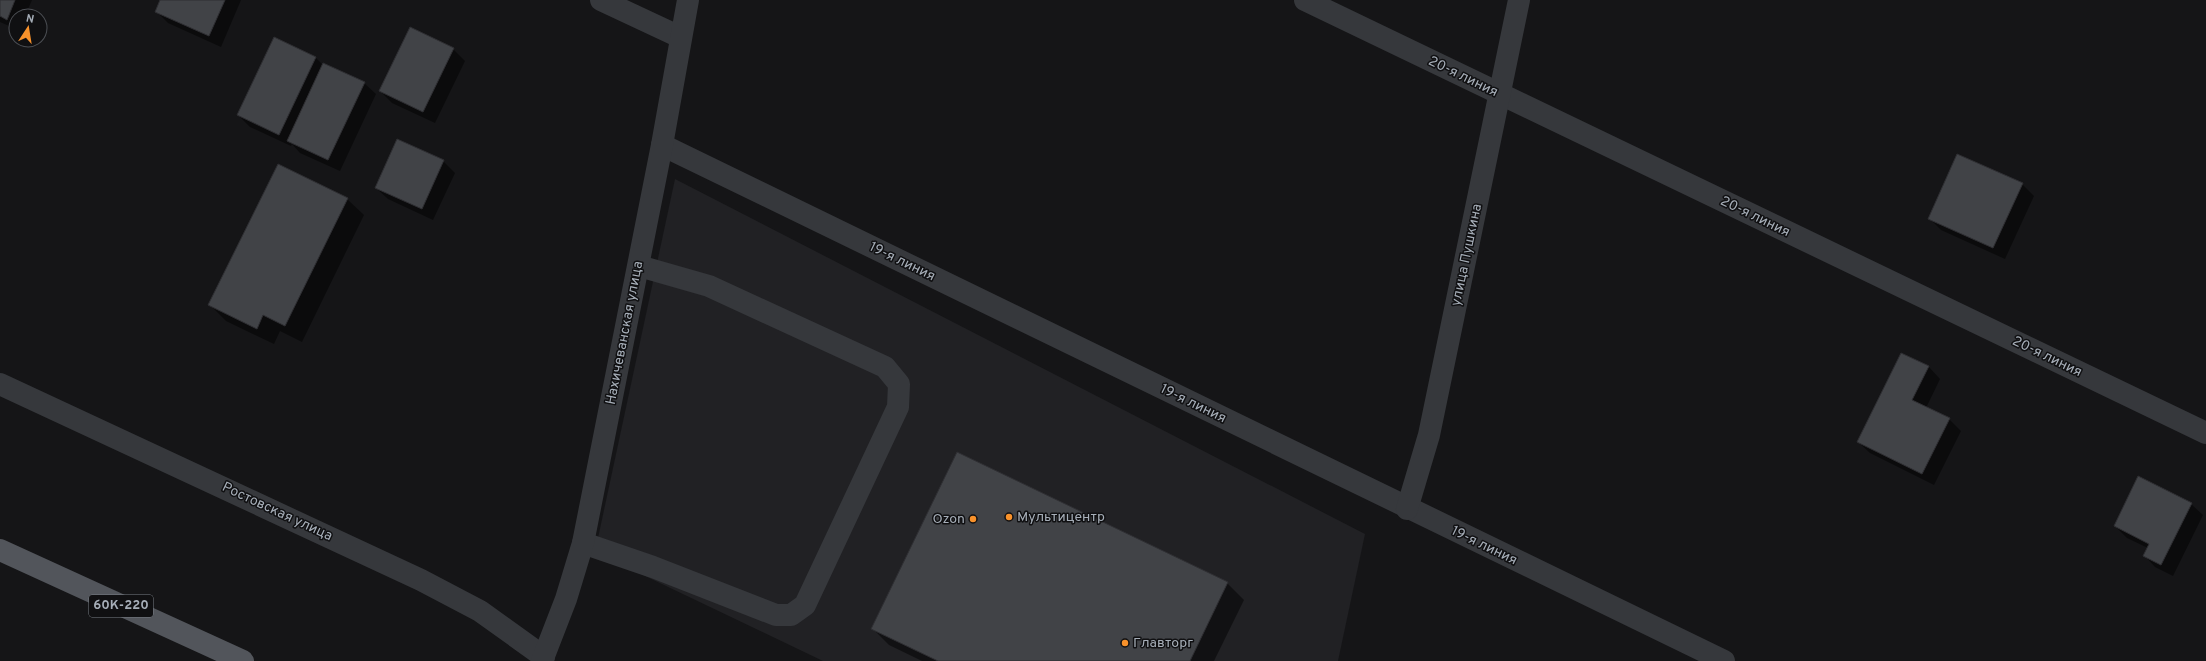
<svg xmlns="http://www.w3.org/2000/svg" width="2206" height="661" font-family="Overpass,sans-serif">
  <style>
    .built { fill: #212124 }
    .shadow { fill: #0007 }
    .building { fill: #414347; stroke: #2f2f33 }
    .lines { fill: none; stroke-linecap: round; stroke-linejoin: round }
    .minor { stroke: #36383c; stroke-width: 22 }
    .major { stroke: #52555b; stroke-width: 22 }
    .poi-dot { fill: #f9922b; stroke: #101012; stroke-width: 1.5 }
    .labels { text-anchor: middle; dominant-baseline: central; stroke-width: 3; stroke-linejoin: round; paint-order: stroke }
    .shield { fill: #101012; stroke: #797f86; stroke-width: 1 }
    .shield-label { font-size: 13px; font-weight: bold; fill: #a6aeb8 }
    .street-label { font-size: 14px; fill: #a6aeb8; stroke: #101012 }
    .poi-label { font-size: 14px; fill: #a6aeb8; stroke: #101012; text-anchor: start }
  </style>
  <rect width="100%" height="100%" fill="#151517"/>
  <path class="built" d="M675,179L1365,534L1338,661H823L595,552Z"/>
  <g class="shadow">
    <path d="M0,0H32L25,16H16V29L0,22Z"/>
    <path d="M162,0H241L221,47L168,23L156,11Z"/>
    <path d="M275,38L316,58L323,65L364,83L376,94L340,171L300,153L292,144L291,146L250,127L238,115Z"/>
    <path d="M453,49L465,61L435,123L392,103L380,91Z"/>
    <path d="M443,161L455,173L433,220L388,199L376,188Z"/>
    <path d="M2022,184L2034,196L2005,259L1941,230L1929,218Z"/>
    <path d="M347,199L364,215L302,342L280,331L274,344L226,321L210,305Z"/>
    <path d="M1902,354L1929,367L1940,379L1926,408L1949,419L1961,431L1934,485L1870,453L1858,442Z"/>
    <path d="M2191,504L2203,515L2173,576L2155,567L2144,555L2148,548L2127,538L2115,526Z"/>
    <path d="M1227,583L1244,600L1214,661H922L889,645L872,628Z"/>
  </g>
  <g class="building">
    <path d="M0,0H15L7,20L0,16Z"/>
    <path d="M160,0H225L209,36L155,12Z"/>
    <path d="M410,27L454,48L423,112L379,91Z"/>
    <path d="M274,37L316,57L279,135L237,115Z"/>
    <path d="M323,63L365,82L328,160L287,141Z"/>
    <path d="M397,139L444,160L422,209L375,188Z"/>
    <path d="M1957,154L2023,183L1993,248L1928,219Z"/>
    <path d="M278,164L348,198L285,326L263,315L257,329L208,305Z"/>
    <path d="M1901,353L1929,366L1912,400L1950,418L1922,474L1857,442Z"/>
    <path d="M957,452L1228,582L1190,661H938L871,629Z"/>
    <path d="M2138,476L2192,503L2161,565L2143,556L2149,544L2114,526Z"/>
  </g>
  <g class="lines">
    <g class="minor">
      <path d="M601,0L680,37"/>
      <path d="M1305,0L2206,433"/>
      <path d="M662,145L1724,661"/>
      <path d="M0,384L421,580L480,611L544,657"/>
      <path d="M1407,509L1429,435L1519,0"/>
      <path d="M583,543L653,567L776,615H791L805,605L898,407L899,384L885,367L709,286L639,266"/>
      <path d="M542,661L566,599L583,543L662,145L688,0"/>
    </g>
    <path class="major" d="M0,550L243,661"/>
  </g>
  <g class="poi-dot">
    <circle cx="1009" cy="517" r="4"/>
    <circle cx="973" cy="519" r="4"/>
    <circle cx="1125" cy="643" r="4"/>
  </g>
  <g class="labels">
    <rect class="shield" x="89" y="595" width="64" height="22" rx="3"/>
    <g class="shield-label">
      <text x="121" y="606">60К-220</text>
    </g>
    <g class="street-label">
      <text transform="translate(1463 77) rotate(26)">20-я линия</text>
      <text transform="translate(1755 217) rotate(26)">20-я линия</text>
      <text transform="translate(1467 255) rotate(-78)">улица Пушкина</text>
      <text transform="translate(902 262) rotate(26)">19-я линия</text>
      <text transform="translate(625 333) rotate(-79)">Нахичеванская улица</text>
      <text transform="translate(2047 357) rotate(26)">20-я линия</text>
      <text transform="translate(1193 404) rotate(26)">19-я линия</text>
      <text transform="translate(277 512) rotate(25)">Ростовская улица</text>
      <text transform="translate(1484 546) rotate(26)">19-я линия</text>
    </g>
    <g class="poi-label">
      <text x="1017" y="517">Мультицентр</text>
      <text x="965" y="519" text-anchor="end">Ozon</text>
      <text x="1133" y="643">Главторг</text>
    </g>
  </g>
  <g transform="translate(28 28) rotate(12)"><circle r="19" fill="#101012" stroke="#4c4f54"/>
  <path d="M0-3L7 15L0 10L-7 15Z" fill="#f9922b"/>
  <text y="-6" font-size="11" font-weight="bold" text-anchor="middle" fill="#a6aeb8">N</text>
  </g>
</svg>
